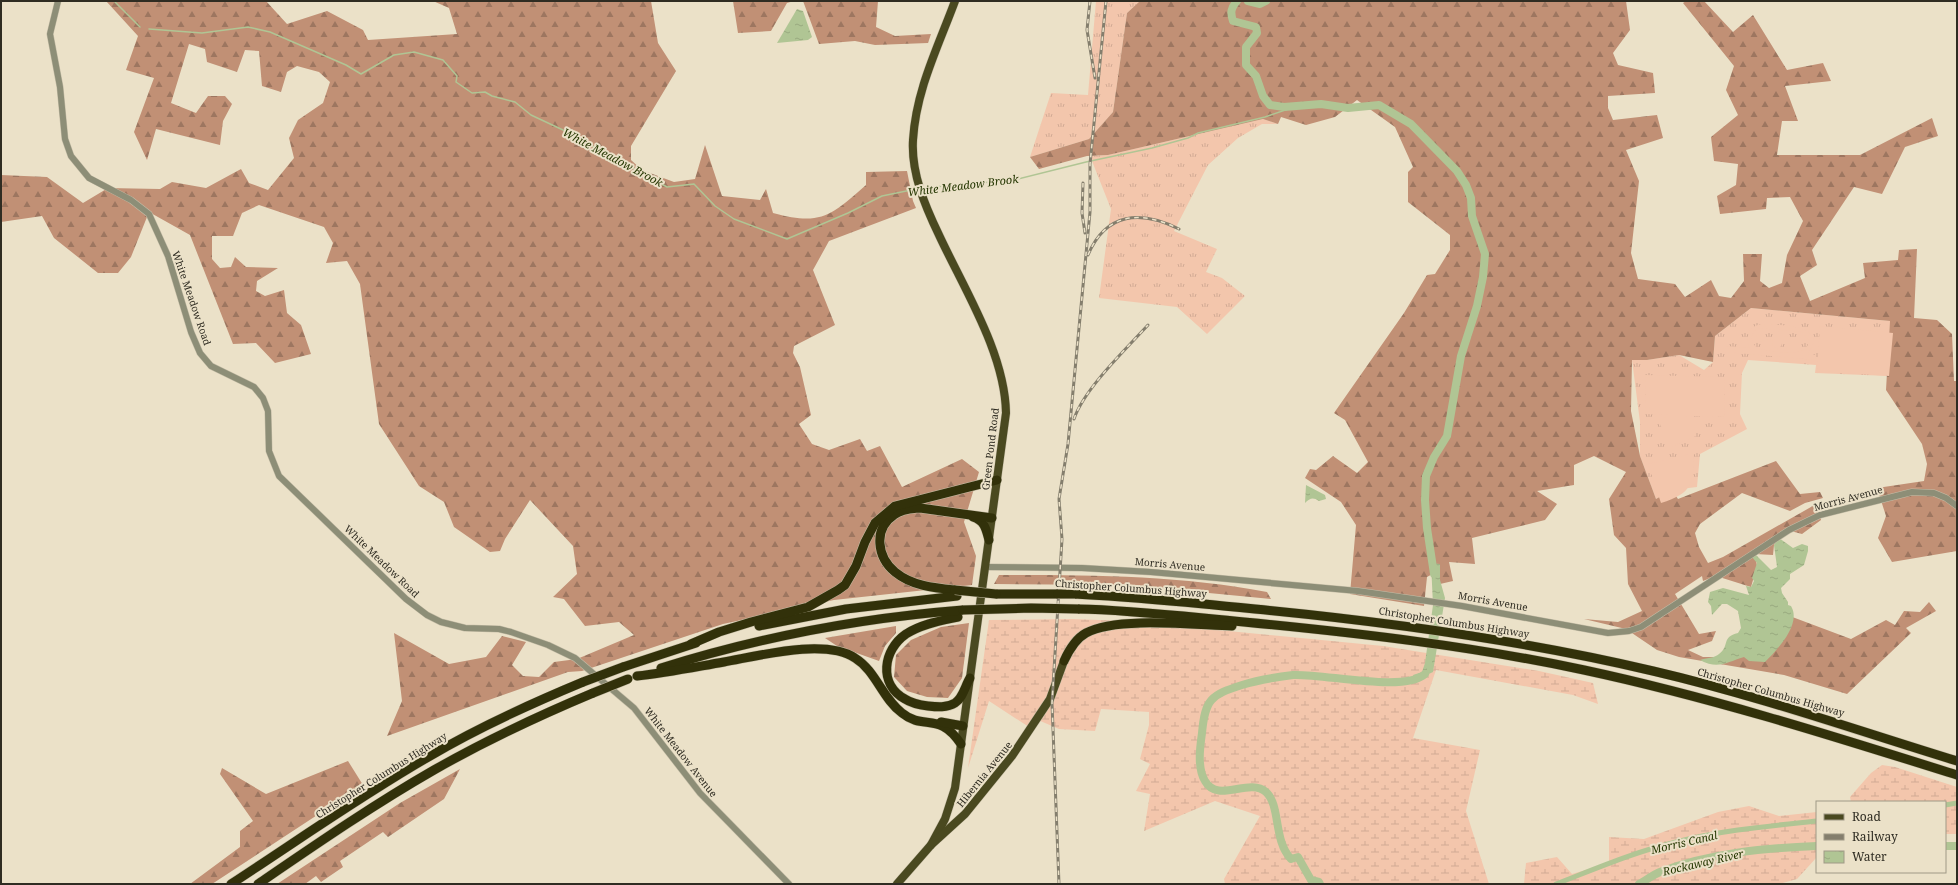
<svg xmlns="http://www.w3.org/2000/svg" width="1958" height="885" font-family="'Noto Serif',serif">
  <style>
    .grass { fill: url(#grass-tufts) }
    .forest { fill: url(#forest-firs) }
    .wetland { fill: url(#wetland-marsh) }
    .pitch { fill: #f3c6ac; fill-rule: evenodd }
    .water { fill: url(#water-ripples) }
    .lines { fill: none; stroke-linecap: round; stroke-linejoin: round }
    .stream { stroke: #b0c594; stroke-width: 1.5 }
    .canal { stroke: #b0c594; stroke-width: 5 }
    .river { stroke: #b0c594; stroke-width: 8 }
    .tertiary-casing { stroke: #c5bda7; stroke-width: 7 }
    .primary-casing { stroke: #c5bda7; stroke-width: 9 }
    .motorway-casing { stroke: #c5bda7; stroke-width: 10 }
    .tertiary { stroke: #8d8e77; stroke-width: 6 }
    .primary { stroke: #4a4920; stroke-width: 8 }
    .motorway { stroke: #32310a; stroke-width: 9 }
    .rail-casing { stroke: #847e6d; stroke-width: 3 }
    .rail { stroke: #ebe1c8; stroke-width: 1.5; stroke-dasharray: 4.5; stroke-linecap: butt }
    .motorway-bridge-casing { stroke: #c5bda7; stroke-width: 10; stroke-linecap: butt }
    .motorway-bridge { stroke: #32310a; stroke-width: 9 }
    .labels { text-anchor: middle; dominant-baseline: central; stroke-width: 4; stroke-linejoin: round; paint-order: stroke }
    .street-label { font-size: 10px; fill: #2f2c22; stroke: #ebe1c8 }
    .water-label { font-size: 11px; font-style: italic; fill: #243600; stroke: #ebe1c8 }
  </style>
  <defs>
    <pattern id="grass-tufts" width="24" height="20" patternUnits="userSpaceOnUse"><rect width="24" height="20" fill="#f3c6ac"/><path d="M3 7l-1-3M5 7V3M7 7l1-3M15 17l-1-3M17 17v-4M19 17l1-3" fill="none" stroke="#d1aa94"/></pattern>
    <pattern id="forest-firs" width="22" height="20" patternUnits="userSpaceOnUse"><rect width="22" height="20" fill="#c19075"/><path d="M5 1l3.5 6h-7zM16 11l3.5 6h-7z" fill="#9d7660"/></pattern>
    <pattern id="wetland-marsh" width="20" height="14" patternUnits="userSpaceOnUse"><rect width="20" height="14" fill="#f3c6ac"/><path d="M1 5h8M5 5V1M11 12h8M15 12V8" fill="none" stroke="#d1aa94"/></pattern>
    <pattern id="water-ripples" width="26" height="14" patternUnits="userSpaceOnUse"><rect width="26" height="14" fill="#b0c594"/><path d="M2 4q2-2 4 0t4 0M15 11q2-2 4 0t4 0" fill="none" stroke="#98a97f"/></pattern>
  </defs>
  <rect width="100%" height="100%" fill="#ebe1c8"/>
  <g class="grass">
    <path d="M1096,1H1140L1127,13L1113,112L1089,139L1030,157L1051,93L1088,95Z"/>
    <path d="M1263,119L1278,124H1262L1238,138L1208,165L1174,231L1217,249L1206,272L1222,278L1245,296L1207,334L1177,307L1099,298L1111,209L1090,156L1108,155Z"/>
    <path d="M1751,308L1890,321L1889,376L1815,373L1816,365L1748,360L1742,373L1740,414L1747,429L1700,454L1697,487L1672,490L1656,499L1640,456V422L1632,360H1647L1679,355L1704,370L1713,362L1715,336Z"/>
  </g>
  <g class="forest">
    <path d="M106,1H266L287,24L327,11L363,30L368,40L457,34L449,8L433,1H651L658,43L676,71L631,146V160L642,170L674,182L695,179L705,145L722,196L760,200L766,189L773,213C821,226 831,216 866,185V172L907,171L913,201L916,208L829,241L813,270L835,325L794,346L793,353L800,367L811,415L799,424L812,444L829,450L860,439L867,451L880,446L902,487L962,459L979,472L964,522L976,556L972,585L834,600L723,624L582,671L568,672L387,736L402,701L394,633L449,664L486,657L502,636L526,642L512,665L523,676L539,677L554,662L577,659L634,635L619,622L585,626L564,599L553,597L577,574L573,546L530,500L505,539L500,551L490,552L454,527L444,502L419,486L379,424L360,284L347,261L326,263L333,243L324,227L259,205L242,213L233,236H212V259L220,268L231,267L235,257L246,267L278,268L257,281L256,291L265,296L284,290L287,313L301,325L311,354L275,363L256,343L233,344L190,235L149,212L131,257L118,273H98L54,238L42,216L1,222V175L47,177L83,203L108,188L160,189L172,182L206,188L241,169L249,183L268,190L294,158L289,138L298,120L323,103L330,82L319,72L297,66L287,72L281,92L262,86L259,51L245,50L237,72L207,62L205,49L189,44L171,103L196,113L208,96H225L232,104L223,121L220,145L156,129L147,160L134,132L154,78L126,70L138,36Z"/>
    <path d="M733,1H794L787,3L771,31L738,33Z"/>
    <path d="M803,1H878L876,27L895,36L931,34L928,43L875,45L855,41L819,44Z"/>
    <path d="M1140,1H1626L1630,30L1613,53L1618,65L1653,73L1655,93L1608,96V108L1613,120L1657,115L1663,138L1626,150L1639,181L1631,253L1638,279L1675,284L1685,297L1711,280L1719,296L1731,298L1744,281L1743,254H1762L1760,281L1769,288L1782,283L1787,255L1803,221L1790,197L1767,198L1766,209L1720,214L1717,196L1736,185L1738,164L1714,161L1711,137L1738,115L1726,90L1734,66L1683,3L1686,1H1704L1733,32L1753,15L1787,70L1823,63L1831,81L1785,86L1798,121H1782L1777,155H1860L1932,118L1938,136L1905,147L1882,194L1854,187L1812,250L1817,265L1800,276L1810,301L1865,278L1863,263L1898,260L1899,250L1917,249L1914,318L1937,320L1952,334L1954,381H1957V551L1892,562L1878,538L1886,516L1877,488L1924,481L1927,464L1922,444L1886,390L1890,321L1751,308L1715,336L1713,362L1679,355L1647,360H1632L1631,411L1640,456L1656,499L1672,490L1678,499L1776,461L1800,494L1820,492L1823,498L1805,503L1790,511L1742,493L1700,524L1695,533L1699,547L1708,563L1723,557L1818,503L1821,520L1802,534L1787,530L1774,545L1773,555L1755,554L1757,566L1751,587L1716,576L1703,581L1702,576L1675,594L1699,634L1716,631L1712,641L1688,650L1703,657H1722L1787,615L1851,639L1886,620L1895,625L1904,611L1920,612L1929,602L1936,611L1906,628L1911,633L1847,694L1784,675L1679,657L1657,650L1626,629L1584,619L1618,622L1642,611L1628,584L1626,548L1614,535L1609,499L1626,472L1594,456L1574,465V485L1537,491L1557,504L1545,520L1472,538L1475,564L1449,562L1453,581L1440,584L1436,572L1427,577L1424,606L1350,594L1356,525L1341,502L1305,478L1310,469L1316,470L1333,456L1357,473L1368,462L1345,420L1334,413L1404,313L1427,275L1435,274L1450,250V235L1408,202V172L1413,167L1395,127L1357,100L1335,117L1306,125L1281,117L1278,124L1263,119L1108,155L1087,156L1039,169L1030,157L1089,139L1113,112L1127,13Z"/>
    <path d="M999,575C1088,575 1179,575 1267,592L1271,599L1126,585L994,584Z"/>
    <path d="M969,623L962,678L948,698L927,697L907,691L894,677L896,655L911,640L941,627Z"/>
    <path d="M896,626V633L885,646L879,661L837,646L825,638Z"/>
    <path d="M348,761L363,785L212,884H190L240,847V831L253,821L220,774L222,768L266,794Z"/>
    <path d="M460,769L444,799L388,837L383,832L340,861L343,867L321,882L316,876L305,884H277L400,803Z"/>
  </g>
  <g class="wetland">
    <path d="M1072,619L1126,621L1383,646L1539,671L1593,683L1598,704L1573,695L1436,670L1413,738L1480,750L1466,811L1489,884H1225L1224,879L1260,816L1215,801L1144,831L1150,794L1136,791L1150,764L1140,759L1149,725V712L1101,709L1095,731L1059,729L1038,720L1032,729L989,701L968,768L989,620Z"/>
    <path d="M1882,765L1895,767L1957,787V834H1945V802H1851L1850,797L1871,773Z"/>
    <path d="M1749,806L1779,816L1817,812V857L1797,879L1779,884H1524L1526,863L1557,857L1572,874L1609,863V837L1644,839L1718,812Z"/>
  </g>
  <g class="pitch">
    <path d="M1764,324C1779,325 1832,325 1807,354L1816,355V360L1725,352L1726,346L1750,348C1744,336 1750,324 1764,324ZM1758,328L1802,332L1808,339C1812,360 1771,351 1759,349C1750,343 1749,334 1758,328Z"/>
    <path d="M1820,326L1893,333L1889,376L1817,371Z"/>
    <path d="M1780,330L1782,338L1784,339L1779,350L1773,346L1772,339L1775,333Z"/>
    <path d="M1758,334L1769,338V339L1756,343L1755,338Z"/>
    <path d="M1646,375L1724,377L1725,417L1683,416L1694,426L1696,436L1673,446L1671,449H1669V444L1659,422L1669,415L1645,414Z"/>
    <path d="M1694,453C1693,484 1693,493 1661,503L1648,464Z"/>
  </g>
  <g class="water">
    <path d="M797,9L803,11L812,37L808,40L777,43Z"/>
    <path d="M1306,485L1325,495L1326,499L1319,501C1313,497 1310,498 1305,503Z"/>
    <path d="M1779,538L1793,548L1802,544L1808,546V551L1804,565L1790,574V579L1781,588L1782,593L1788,602V605L1791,606C1802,624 1777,650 1765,662L1749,661L1744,657C1727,662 1718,670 1700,660C1706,658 1715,658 1719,654C1730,646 1721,637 1738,633L1741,628L1738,611L1727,604H1722L1712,615L1711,606L1708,602L1710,592L1723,588L1749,595L1746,586L1751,587L1754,581L1752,578L1757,563L1752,557L1755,554L1771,570L1777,567L1774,545Z"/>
    <path d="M1431,563L1440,564V580L1445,598L1433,672L1416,680L1413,675L1422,672L1425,663L1433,605Z"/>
  </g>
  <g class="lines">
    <g class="stream">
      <path d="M114,1L140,27"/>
      <path d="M149,29L202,33L248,27L270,32L346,65L361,74L394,55L414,52L443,60L457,76L456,82L472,93L485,92L492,96L515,102L531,115L563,130L667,187L694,184L715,206L734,219L787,239L848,213L882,196L916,189"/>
      <path d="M922,188L1014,180L1086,162L1152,148L1188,138L1198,133L1265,117L1300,105"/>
    </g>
    <g class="canal">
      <path d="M1945,805L1957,803"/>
      <path d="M1556,884C1595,869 1634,852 1676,842C1722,830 1770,826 1817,821"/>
    </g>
    <g class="river">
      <path d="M1237,1C1231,8 1230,12 1233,21L1256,27L1257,33L1246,47V65L1256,76L1263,96L1270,105L1284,107L1321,104L1348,108L1379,105L1411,124L1457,171L1466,185L1471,198L1472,216L1485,254L1483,277L1477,306L1461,356L1447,436L1434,457L1426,476L1425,500L1427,528L1434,574"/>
      <path d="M1248,1L1260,4L1266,1"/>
      <path d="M1945,846H1957"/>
      <path d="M1320,884L1319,882L1311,880L1298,857L1291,859C1273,840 1281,806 1266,792C1249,777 1218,804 1205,781C1197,768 1200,747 1202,733C1205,699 1211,695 1242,685C1258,680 1277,677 1293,675C1322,673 1404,693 1425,674"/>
      <path d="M1639,884C1646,880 1653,875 1660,872C1708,853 1766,848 1817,846"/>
    </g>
    <g class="tertiary-casing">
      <g id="tertiary">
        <path d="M58,1L50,34L60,87L65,139L71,156L89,178L131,200L149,214L168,256L191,332L200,353L211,366L254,387L263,398L268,411L269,451L279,476L406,599L427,615L441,622L465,628L499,629L511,632L548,645L575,658L634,708L700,793L789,884"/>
        <path d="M985,567L1082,568L1151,572L1358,591L1462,606L1608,633L1629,631L1641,627L1789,530L1820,515L1912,492L1934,493L1946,498L1957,506"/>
      </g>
    </g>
    <g class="primary-casing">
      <g id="primary">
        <path d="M931,845L945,819L955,788L1006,413C1005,353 964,289 939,235C925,206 911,173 913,140C916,90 938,47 955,1"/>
        <path d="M897,884L931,845L965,814L1012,756L1050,699L1064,661"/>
      </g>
    </g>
    <g class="motorway-casing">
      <g id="motorway">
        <path d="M973,517C985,521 986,529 989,540"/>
        <path d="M955,590C934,588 912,586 895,572C877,557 873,529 894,515C902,509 911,509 920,508L992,518"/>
        <path d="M996,594H1058"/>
        <path d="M1075,594C1135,597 1195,603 1255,609C1390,622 1522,640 1653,671C1756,695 1856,730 1957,761"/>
        <path d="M1078,609C1134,610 1189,617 1244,622C1358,633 1472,646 1584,670C1710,697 1833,736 1957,775"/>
        <path d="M958,617C940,621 922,624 906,634C883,650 878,684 905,699C911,703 920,705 928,706C937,707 947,708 955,703C963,698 965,686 970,678"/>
        <path d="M759,626L846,609L957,596"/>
        <path d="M691,644L719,632L751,622L808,607L838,590L845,585L856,566L865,542L875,523L895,506L997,480"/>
        <path d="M1064,661C1069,650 1075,639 1086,633C1116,616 1196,625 1232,626"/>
        <path d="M623,667L696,643"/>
        <path d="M661,668C760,637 860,618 963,610"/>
        <path d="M637,676C666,673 695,667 724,662C758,656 825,638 855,658C876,671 882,698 902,713C924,731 939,711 961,744"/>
        <path d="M941,722L963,726"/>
        <path d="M231,884C297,841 362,795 430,756C479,727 530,704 583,682"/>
        <path d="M258,884C315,845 373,805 434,770C485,741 538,716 593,693"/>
      </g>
    </g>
    <use href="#tertiary" class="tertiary"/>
    <use href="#primary" class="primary"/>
    <use href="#motorway" class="motorway"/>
    <g class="rail-casing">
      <g id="rail">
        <path d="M1090,1L1087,30L1095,78"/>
        <path d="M1083,183L1082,213L1085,233"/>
        <path d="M1088,255C1106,212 1141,210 1179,229"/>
        <path d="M1074,419C1084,389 1126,349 1148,325"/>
        <path d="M1059,884L1052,703L1062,539L1059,499L1068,444L1090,212V164L1106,1"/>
      </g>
    </g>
    <use href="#rail" class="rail"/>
    <g class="motorway-bridge-casing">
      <g id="motorway-bridge">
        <path d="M955,590L996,594"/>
        <path d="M1058,594H1075"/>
        <path d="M963,610L1031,608L1078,609"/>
        <path d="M583,682L623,667"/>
        <path d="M593,693L628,679"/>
      </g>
    </g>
    <use href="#motorway-bridge" class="motorway-bridge"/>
  </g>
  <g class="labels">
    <g class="street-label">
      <text transform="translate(192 298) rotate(71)">White Meadow Road</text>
      <text transform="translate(990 449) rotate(-83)">Green Pond Road</text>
      <text transform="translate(1848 498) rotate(-15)">Morris Avenue</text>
      <text transform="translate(382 561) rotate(44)">White Meadow Road</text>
      <text transform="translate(1170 564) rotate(5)">Morris Avenue</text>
      <text transform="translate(1131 588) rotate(4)">Christopher Columbus Highway</text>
      <text transform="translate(1493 601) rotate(10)">Morris Avenue</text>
      <text transform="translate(1454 622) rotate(9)">Christopher Columbus Highway</text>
      <text transform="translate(1771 692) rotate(16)">Christopher Columbus Highway</text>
      <text transform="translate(681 752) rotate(52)">White Meadow Avenue</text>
      <text transform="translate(984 774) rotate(-51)">Hibernia Avenue</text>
      <text transform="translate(381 775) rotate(-32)">Christopher Columbus Highway</text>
    </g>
    <g class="water-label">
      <text transform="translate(613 157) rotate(28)">White Meadow Brook</text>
      <text transform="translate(963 185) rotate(-7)">White Meadow Brook</text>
      <text transform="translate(1684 842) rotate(-13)">Morris Canal</text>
      <text transform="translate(1703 862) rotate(-13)">Rockaway River</text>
    </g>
  </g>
  <rect width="1958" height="885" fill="none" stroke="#2f2c22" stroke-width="4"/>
  <rect x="1816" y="801" width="130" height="72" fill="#ebe1c8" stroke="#a09986"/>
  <rect x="1824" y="814" width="20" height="6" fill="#4a4920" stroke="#a09986"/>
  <text x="1852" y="821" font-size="12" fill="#2f2c22">Road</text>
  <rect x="1824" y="834" width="20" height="6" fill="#847e6d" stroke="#a09986"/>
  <text x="1852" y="841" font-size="12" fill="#2f2c22">Railway</text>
  <rect x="1824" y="851" width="20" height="12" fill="url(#water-ripples)" stroke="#a09986"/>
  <text x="1852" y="861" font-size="12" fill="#2f2c22">Water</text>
</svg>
